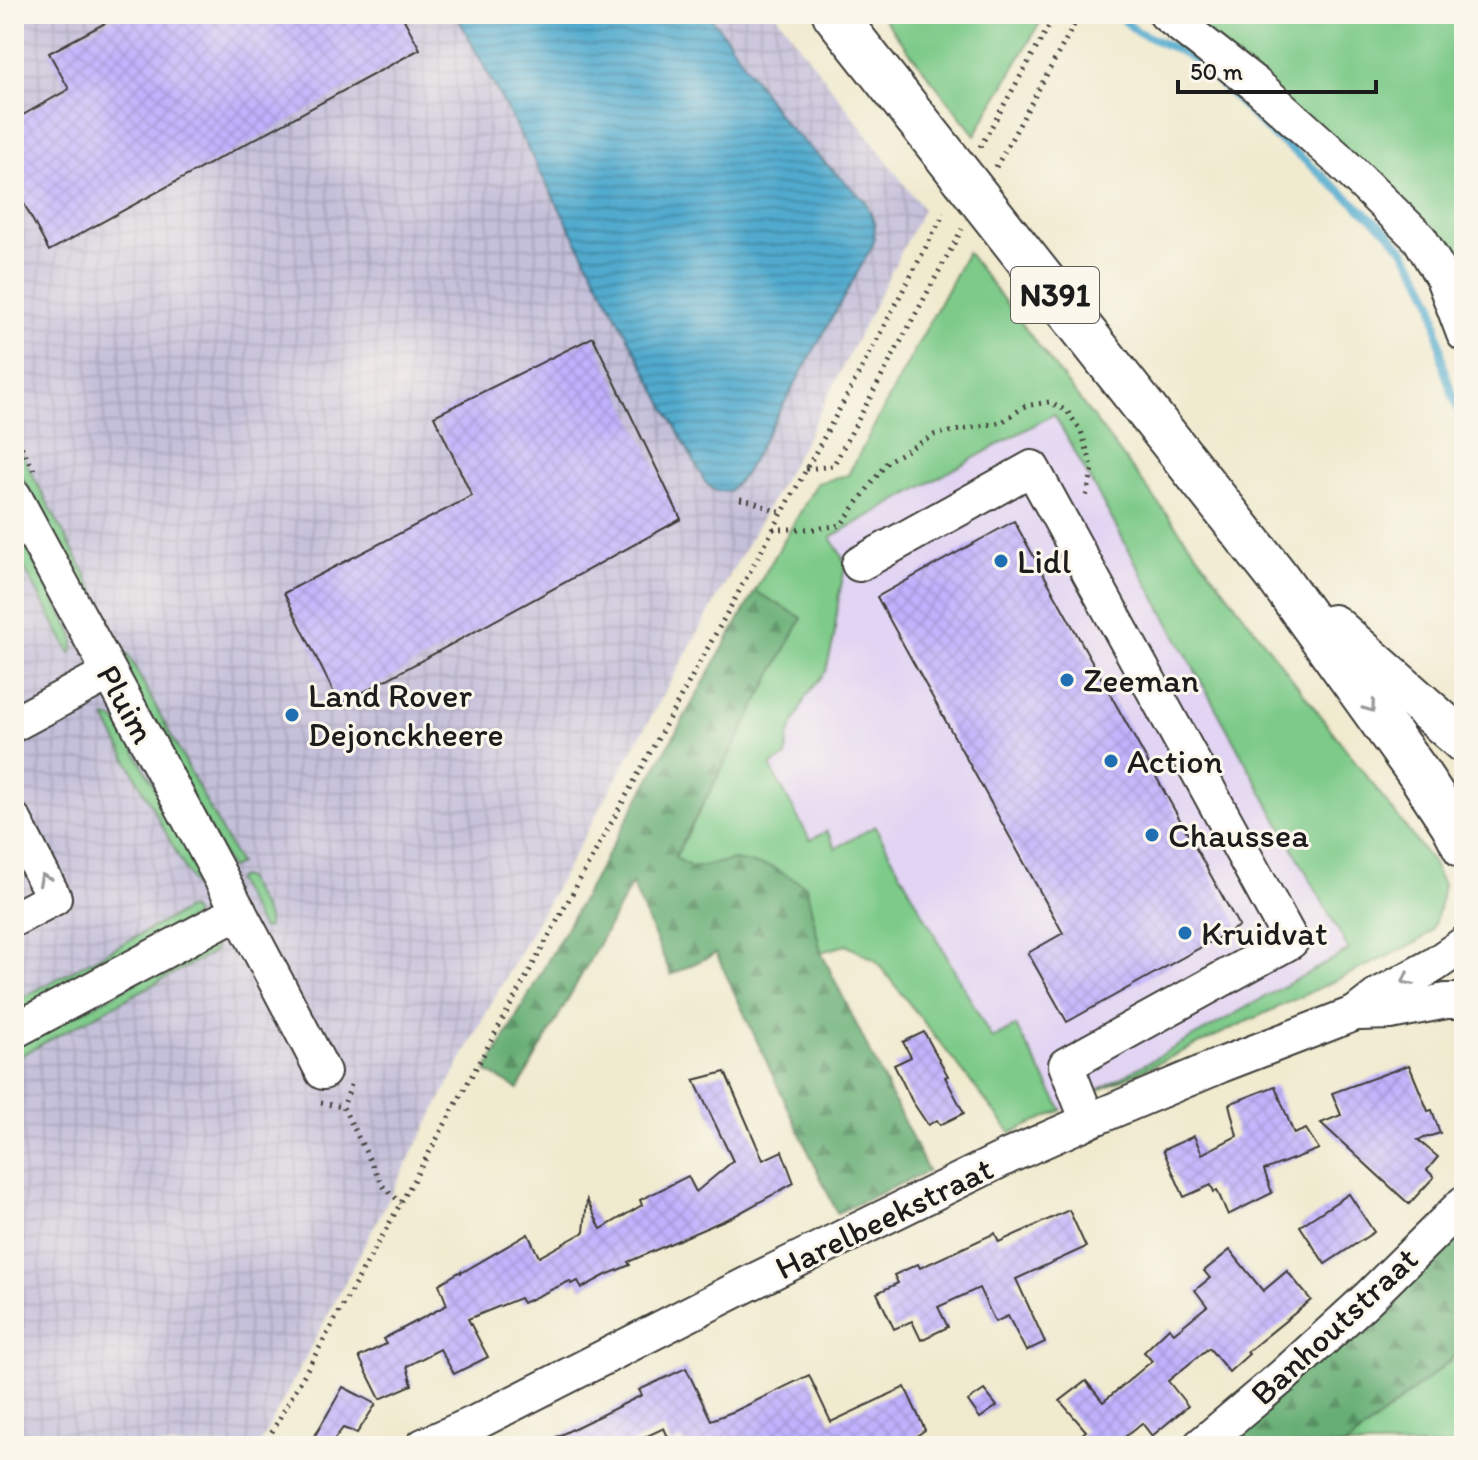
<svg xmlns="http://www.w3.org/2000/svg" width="1478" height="1460" font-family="Itim,sans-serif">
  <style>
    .built { fill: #e2d4f3 }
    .industrial { fill: url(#industrial-grid) }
    .green { fill: #7dca89; stroke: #4c7352; stroke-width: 2 }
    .forest { fill: url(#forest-firs); stroke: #416548; stroke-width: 2 }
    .water { fill: url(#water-rules); stroke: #366375; stroke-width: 2 }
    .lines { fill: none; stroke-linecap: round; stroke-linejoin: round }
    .stream { stroke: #51aace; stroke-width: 8 }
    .building { fill: url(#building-cross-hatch) }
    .minor-casing { stroke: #3c3b37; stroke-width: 38 }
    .major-casing { stroke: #3c3b37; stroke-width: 46 }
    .path { stroke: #3c3b37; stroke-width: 5; stroke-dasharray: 2 6; stroke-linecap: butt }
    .minor { stroke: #fff; stroke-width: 34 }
    .major { stroke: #fff; stroke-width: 42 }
    .oneway { stroke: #999 }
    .poi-dot { fill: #1f6fb2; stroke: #fbf7ec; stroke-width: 3 }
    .labels { text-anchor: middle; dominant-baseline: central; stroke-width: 6; stroke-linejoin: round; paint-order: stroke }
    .shield { fill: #fbf7ec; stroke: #5f5e5a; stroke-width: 2 }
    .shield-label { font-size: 32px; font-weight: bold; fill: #1c1c1c }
    .poi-label { font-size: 34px; fill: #1c1c1c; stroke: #fbf7ec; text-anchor: start }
    .street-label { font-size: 34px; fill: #1c1c1c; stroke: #fbf7ec }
  </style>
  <defs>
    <pattern id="industrial-grid" width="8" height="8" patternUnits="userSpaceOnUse" patternTransform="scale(2)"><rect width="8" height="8" fill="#c5c0da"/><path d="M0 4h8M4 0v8" fill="none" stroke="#a9a4ba"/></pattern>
    <pattern id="forest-firs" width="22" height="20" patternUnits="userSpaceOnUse" patternTransform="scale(2)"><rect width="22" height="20" fill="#66ae75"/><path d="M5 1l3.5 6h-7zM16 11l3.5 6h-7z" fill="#538d5f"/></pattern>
    <pattern id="water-rules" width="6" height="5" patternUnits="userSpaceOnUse" patternTransform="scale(2)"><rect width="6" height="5" fill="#51aace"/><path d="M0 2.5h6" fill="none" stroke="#428aa6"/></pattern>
    <pattern id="building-cross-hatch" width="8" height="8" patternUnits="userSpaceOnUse" patternTransform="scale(2)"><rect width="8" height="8" fill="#c0b1fd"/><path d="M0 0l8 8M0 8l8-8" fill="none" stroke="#a498d8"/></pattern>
  </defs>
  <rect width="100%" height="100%" fill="#fbf7ec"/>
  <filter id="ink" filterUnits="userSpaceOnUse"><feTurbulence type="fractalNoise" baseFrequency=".0125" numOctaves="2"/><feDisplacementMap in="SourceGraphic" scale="16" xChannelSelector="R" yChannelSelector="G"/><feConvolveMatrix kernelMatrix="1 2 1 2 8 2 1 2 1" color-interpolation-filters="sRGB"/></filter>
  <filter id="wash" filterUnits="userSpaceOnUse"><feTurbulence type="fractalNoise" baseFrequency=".006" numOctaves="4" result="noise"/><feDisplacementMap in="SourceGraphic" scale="32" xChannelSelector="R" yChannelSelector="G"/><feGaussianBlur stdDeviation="1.8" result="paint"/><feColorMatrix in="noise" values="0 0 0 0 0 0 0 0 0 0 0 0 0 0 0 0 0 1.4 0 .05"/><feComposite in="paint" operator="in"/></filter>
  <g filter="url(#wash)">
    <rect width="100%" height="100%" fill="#f0eacf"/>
    <path class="built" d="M1054,413L1349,950L1062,1110L1016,1027L992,1039L876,827L836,848L810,840L770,766L786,757L788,737L805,698L826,671L834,638L839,595L846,564L831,537Z"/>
    <path class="industrial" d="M14,14H776L923,209L807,437L493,1000L261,1442L255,1446H14Z"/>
    <g class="green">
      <path d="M880,14H1045L975,135Z"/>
      <path d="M1176,14H1464V259L1450,256Z"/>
      <path d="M967,252L1432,862L1443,885L1439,909L1432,931L1416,943L1091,1094L1349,950L1054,414L831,537L846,564L839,595L834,638L826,671L805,698L788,737L786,757L770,766L810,840L827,831L836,848L875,826L992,1039L1016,1026L1062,1110L1011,1133L875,960L846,945L821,952L806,886L734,860L692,868L675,857L802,618L755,591L817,483L848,475Z"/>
      <path d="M14,440L111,622L97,617L14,462Z"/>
      <path d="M14,524L74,636V646L71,654L14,549Z"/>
      <path d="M128,654L239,864L230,868L123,668L125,660Z"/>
      <path d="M105,718L114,720L122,727L206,882L195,888Z"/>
      <path d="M241,877L246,879L268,919V927L262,929L235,880Z"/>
      <path d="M189,908L195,914L193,917L14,1013V1002Z"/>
      <path d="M209,943L213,944L215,949L212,953L14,1059V1048Z"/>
      <path d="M1464,1349V1446H1345Z"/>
    </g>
    <g class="forest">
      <path d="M755,591L802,618L675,857L692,868L734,860L772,867L806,886L821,952L928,1171L837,1213L716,953L671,975L632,884L518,1089L486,1071Z"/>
      <path d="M1464,1226V1349L1345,1446H1216Z"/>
    </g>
    <path class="water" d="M456,14H708L729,41L784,123L866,202L875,225L873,245L744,475L729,491H715L705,482Z"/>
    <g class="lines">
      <path class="stream" d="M1117,14L1136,31L1186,54L1201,65L1272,135L1295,152L1388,232L1403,249L1421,277L1433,303L1444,370L1464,427"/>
    </g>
    <g id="blocks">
      <g class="building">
        <path d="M122,14H401L420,49L49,251L14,185V120L69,89L49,53Z"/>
        <path d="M593,337L681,519L340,705L284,593L472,496L434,416Z"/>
        <path d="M1014,521L1239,926L1067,1022L1028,953L1063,933L877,597Z"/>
        <path d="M924,1032L948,1076L945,1077L964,1113L940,1125L937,1120L928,1125L912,1101L894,1065L911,1057L903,1042Z"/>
        <path d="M1409,1065L1428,1111L1432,1110L1440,1133L1418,1140L1438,1157L1427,1170L1434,1177L1409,1204L1321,1123L1341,1115L1332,1093Z"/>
        <path d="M725,1072L763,1160L782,1151L794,1183L736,1215L628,1262L630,1265L606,1275L582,1288L578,1281L571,1284L570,1281L523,1303L520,1298L468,1319L488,1357L454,1374L440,1349L407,1366L412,1385L380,1399L359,1357L386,1344L383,1339L447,1305L439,1284L461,1271V1273L528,1234L539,1257L584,1232L587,1200L601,1229L642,1205L640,1200L688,1176L696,1192L733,1161L694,1080Z"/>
        <path d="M1275,1086L1294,1134L1306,1129L1319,1149L1264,1170L1272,1193L1228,1215L1217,1190L1214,1192L1211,1185L1184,1197L1163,1150L1194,1136L1202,1154L1237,1136L1229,1104Z"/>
        <path d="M1349,1194L1374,1232L1325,1264L1300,1226Z"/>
        <path d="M1069,1210L1086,1247L1016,1279L1045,1342L1026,1351L1008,1316L995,1322L979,1288L938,1307L948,1327L921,1340L912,1321L894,1329L877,1293L898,1283L894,1275L918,1264L920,1268L995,1233L999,1242Z"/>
        <path d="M1230,1250L1263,1291L1287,1271L1311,1300L1247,1352L1249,1354L1229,1372L1209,1348L1168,1381L1188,1406L1152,1436L1142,1423L1114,1446H1068L1086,1431L1060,1401L1086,1381L1103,1402L1152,1361L1144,1352L1169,1328L1174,1333L1207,1306L1195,1290L1210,1278L1204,1271Z"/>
        <path d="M686,1368L711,1420L735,1411L809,1375L831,1422L905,1387L925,1430L903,1446H686L682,1439L671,1444L664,1428L626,1446H538L642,1395L639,1390Z"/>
        <path d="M343,1387L376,1404L357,1433L343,1428L329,1446H309Z"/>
        <path d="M984,1390L997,1406L980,1418L968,1401Z"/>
      </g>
    </g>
  </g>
  <g filter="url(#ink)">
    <use href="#blocks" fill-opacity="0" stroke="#3c3b37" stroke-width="2"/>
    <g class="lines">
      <g class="minor-casing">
        <g id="minor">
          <path d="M1166,14L1255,84L1335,156L1420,239L1443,278L1464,334"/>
          <path d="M14,496C117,688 224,878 323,1072"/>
          <path d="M859,564L1032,468L1291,941L1066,1065L1088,1121"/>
          <path d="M14,724L109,673"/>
          <path d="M14,820L54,898L14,919"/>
          <path d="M1360,1013L1390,1012L1446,1001H1464"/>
          <path d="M14,1031L239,911"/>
          <path d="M423,1446L477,1422L748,1284L1009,1156L1088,1121L1221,1065L1356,1013L1379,995L1434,965L1464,944"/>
          <path d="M1200,1446L1283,1376L1367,1299L1464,1203"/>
        </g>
      </g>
      <g class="major-casing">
        <g id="major">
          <path d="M834,14L1276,575L1419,774L1452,824L1464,847"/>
          <path d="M1333,626L1464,742"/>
        </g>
      </g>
      <g class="path">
        <path d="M980,147L1056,14"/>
        <path d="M996,167L1080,14"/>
        <path d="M14,433L36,474"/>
        <path d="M806,469L833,466L962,229"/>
        <path d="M740,499C757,501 766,509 782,513"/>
        <path d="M773,529H815L841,525L888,461L934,435L1002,422L1025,406L1049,402L1067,411L1081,431L1093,469L1085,501"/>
        <path d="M1459,917L1464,891"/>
        <path d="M351,1085L343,1107L383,1186L401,1203"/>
        <path d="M321,1103L343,1107"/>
        <path d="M264,1446L434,1144L849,392L944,213"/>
      </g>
      <use href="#minor" class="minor"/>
      <use href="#major" class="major"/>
    </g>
    <defs><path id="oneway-chevron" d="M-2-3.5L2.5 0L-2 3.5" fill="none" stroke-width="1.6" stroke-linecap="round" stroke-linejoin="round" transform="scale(2)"/></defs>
    <g class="oneway">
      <use href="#oneway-chevron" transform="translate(1370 707) rotate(54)"/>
      <use href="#oneway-chevron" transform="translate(44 879) rotate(-117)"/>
      <use href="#oneway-chevron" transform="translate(1407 980) rotate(152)"/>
    </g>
  </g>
  <g class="poi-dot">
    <circle cx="1001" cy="561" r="8"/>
    <circle cx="1067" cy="680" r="8"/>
    <circle cx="292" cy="715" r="8"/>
    <circle cx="1111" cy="761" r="8"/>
    <circle cx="1152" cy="835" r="8"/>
    <circle cx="1185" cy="933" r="8"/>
  </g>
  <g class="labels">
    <rect class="shield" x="1011" y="267" width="88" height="56" rx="6"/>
    <g class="shield-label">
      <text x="1055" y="295">N391</text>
    </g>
    <g class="poi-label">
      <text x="1017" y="561">Lidl</text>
      <text x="1083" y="680">Zeeman</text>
      <text x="308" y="695">Land Rover<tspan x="308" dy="39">Dejonckheere</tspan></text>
      <text x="1127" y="761">Action</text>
      <text x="1168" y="835">Chaussea</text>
      <text x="1201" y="933">Kruidvat</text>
    </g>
    <g class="street-label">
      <text transform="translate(126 704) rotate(61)">Pluim</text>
      <text transform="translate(884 1218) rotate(-26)">Harelbeekstraat</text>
      <text transform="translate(1334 1326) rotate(-43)">Banhoutstraat</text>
    </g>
  </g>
  <rect width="1478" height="1460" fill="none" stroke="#fbf7ec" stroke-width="48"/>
  <path d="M1178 80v12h198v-12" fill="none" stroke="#1c1c1c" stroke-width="4"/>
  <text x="1190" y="80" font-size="24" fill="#1c1c1c" stroke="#fbf7ec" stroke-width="6" paint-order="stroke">50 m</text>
</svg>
